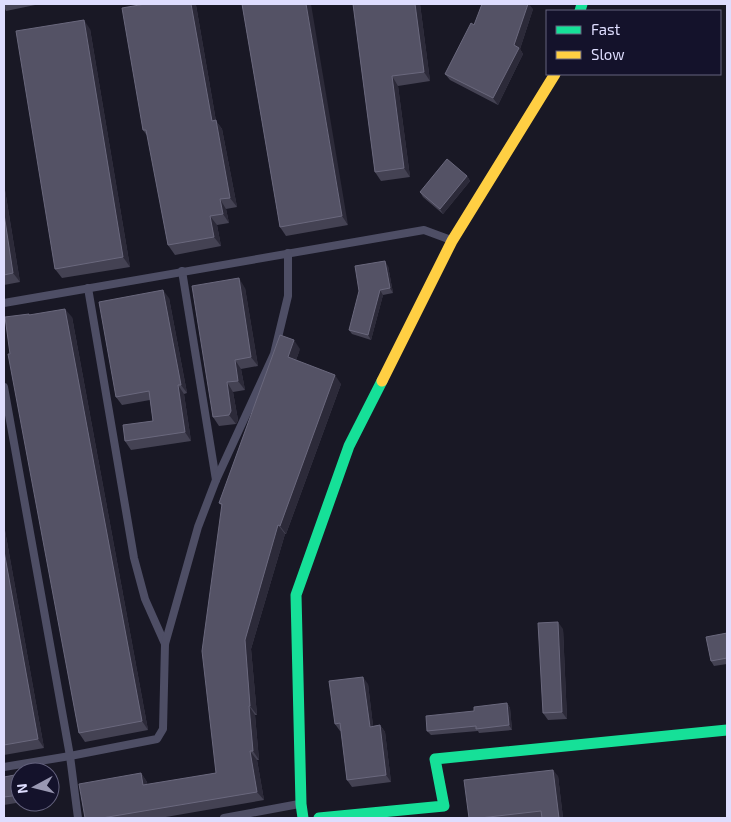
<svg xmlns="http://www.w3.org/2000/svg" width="731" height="822" font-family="'Exo 2',sans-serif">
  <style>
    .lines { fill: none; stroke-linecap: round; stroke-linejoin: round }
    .lane { stroke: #4e4e65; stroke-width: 8 }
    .fast { stroke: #16e098; stroke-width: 11 }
    .slow { stroke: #ffcf43; stroke-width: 11 }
    .wall { fill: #444253 }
    .shaded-wall { fill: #2c2a39 }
    .building { fill: #545265; stroke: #6a687d }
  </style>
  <rect width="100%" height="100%" fill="#191825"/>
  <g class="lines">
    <g class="lane">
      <path d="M182,271L216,480"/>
      <path d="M88,288L134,558L145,599L165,644"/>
      <path d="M4,303L424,230L451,240"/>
      <path d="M4,387L70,756L78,818"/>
      <path d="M4,767L70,756L157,739L163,729L165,644L198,527L216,480L274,354L288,296V253"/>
      <path d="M224,818L299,804"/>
    </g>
    <g class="fast">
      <path d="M580,11L582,4"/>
      <path d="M303,818L301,804L296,595L349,446L382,381"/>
      <path d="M319,818L444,806L435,759L727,730"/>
    </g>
    <path class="slow" d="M382,381L452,241L555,74"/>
  </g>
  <g class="wall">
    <path d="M4,4H40L6,11L4,7Z"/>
    <path d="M242,4L348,225L286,236L280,227Z"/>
    <path d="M353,4H420L430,81L398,86L410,177L381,181L375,172Z"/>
    <path d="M196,5L216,121L222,129L237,207L226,209L229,223L217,225L221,246L175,255L168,245L148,137L143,130Z"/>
    <path d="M533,9L520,49L523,54L498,105L450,80L445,74L474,25Z"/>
    <path d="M90,29L130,267L62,278L55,269Z"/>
    <path d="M467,176L470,181L443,214L423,197L420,192Z"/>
    <path d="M4,184L20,282L4,285Z"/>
    <path d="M388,266L393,293L383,295L371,340L352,334L349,330Z"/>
    <path d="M245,288L258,366L241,369L245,390L233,392L238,420L236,424L219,426L213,417Z"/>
    <path d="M169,298L187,393L184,394L191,441L131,450L125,441L153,421L150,400L122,405L116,397Z"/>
    <path d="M30,315L72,317L148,730L85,742L79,733L10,354Z"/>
    <path d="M300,349L296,360L341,384L286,534H285L251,649L257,715H255L259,760H257L264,800L160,818H85L141,773L147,782V785L216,773L222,506L219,503Z"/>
    <path d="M4,525L44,748L4,755Z"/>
    <path d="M563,629L567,719L548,720L543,713Z"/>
    <path d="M727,633V664L714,666L711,661Z"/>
    <path d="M368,684L373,726L380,725L385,732L391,782L352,787L347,780L341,731H340L335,724Z"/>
    <path d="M507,703L510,708L512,730L479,733L478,731L431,735L427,731L474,711Z"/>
    <path d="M20,774V802H22L4,805V777Z"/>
    <path d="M558,776L563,818H469Z"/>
  </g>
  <g class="shaded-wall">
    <path d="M191,4H195L196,5L216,121L222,129L237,207L230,198L212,121Z"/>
    <path d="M306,4H311L348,225L342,216Z"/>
    <path d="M415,4H420L430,81L424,72Z"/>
    <path d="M528,4H529L533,9L520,49L523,54L498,105L493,98L514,45Z"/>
    <path d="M84,20L90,29L130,267L123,257Z"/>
    <path d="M392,76L398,86L410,177L404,168Z"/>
    <path d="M467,176L470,181L443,214L440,209Z"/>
    <path d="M4,184L20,282L13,273L4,214Z"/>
    <path d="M220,199L226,209L229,223L223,214Z"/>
    <path d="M210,216L217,225L221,246L214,237Z"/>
    <path d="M385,261L388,266L393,293L390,288Z"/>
    <path d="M239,278L245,288L258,366L251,357Z"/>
    <path d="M163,290L169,298L187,393L181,385Z"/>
    <path d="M380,290L383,295L371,340L368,335Z"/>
    <path d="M65,309L72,317L148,730L142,721Z"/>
    <path d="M294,340L300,349L294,366L288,357Z"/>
    <path d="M235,360L241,369L245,390L238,381Z"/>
    <path d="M335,375L341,384L286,534L280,526Z"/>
    <path d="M227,382L233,392L238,420L236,424L229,415Z"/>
    <path d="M178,385L184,394L191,441L185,432Z"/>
    <path d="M4,525L44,748L38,739L4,551Z"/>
    <path d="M278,525L285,534L251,649L257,715L250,706L245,640Z"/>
    <path d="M558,622L563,629L567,719L562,712Z"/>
    <path d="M363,677L368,684L374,734L370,727Z"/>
    <path d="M507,703L510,708L512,730L509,725Z"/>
    <path d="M249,706L255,715L259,760L253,751Z"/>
    <path d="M380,725L385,732L391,782L386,775Z"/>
    <path d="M250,751L257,760L264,800L257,792Z"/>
    <path d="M553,770L558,776L563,818H559Z"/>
    <path d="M141,773L147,782L149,794L143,785Z"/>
  </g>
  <g class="building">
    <path d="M145,4H191L212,121L216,120L230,198L220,199L223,214L210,216L214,237L168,245L146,130H143L122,8Z"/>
    <path d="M242,4H306L342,216L280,227Z"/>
    <path d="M353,4H415L424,72L392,76L404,168L375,172Z"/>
    <path d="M482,4H528L514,45L519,48L493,98L445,74L471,23L474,25Z"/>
    <path d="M84,20L123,257L55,269L16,31Z"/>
    <path d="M447,159L467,176L440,209L420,192Z"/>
    <path d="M4,214L13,273L4,275Z"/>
    <path d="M385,261L390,288L380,290L368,335L349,330L359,291L355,266Z"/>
    <path d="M239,278L251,357L235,360L238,381L227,382L231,411L229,415L213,417L192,286Z"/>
    <path d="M163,290L181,385H178L185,432L125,441L123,425L153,421L149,391L116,397L99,302Z"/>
    <path d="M65,309L142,721L79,733L8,354H10L5,317L29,314V315Z"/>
    <path d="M280,335L294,340L288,357L335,375L280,526L278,525L245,640L250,706H249L253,751H250L257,792L102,818H85L79,784L141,773L143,785L216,773L202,651L222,504L219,503Z"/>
    <path d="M4,551L38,739L4,745Z"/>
    <path d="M558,622L562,712L543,713L538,623Z"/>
    <path d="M727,633V658L711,661L706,637Z"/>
    <path d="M363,677L370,727L380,725L386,775L347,780L340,723L335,724L329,681Z"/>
    <path d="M507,703L509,725L476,729V726L427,731L426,716L474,711V707Z"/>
    <path d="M553,770L559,818H542L541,811L480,818H469L464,780Z"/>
    <path d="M20,774V795L4,797V777Z"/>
  </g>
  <rect width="731" height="822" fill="none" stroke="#deddfe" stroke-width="10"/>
  <rect x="546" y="10" width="175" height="65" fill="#14122b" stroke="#65637f"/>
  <rect x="556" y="26" width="25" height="8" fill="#16e098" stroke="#65637f"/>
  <text x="591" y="35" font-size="15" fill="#deddfe">Fast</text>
  <rect x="556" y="51" width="25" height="8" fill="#ffcf43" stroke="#65637f"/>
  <text x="591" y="60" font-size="15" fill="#deddfe">Slow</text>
  <g transform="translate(35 787) rotate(263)"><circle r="24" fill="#14122b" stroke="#65637f"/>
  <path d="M0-4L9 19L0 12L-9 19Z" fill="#9998b2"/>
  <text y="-8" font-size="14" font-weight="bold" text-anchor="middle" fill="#deddfe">N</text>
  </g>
</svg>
